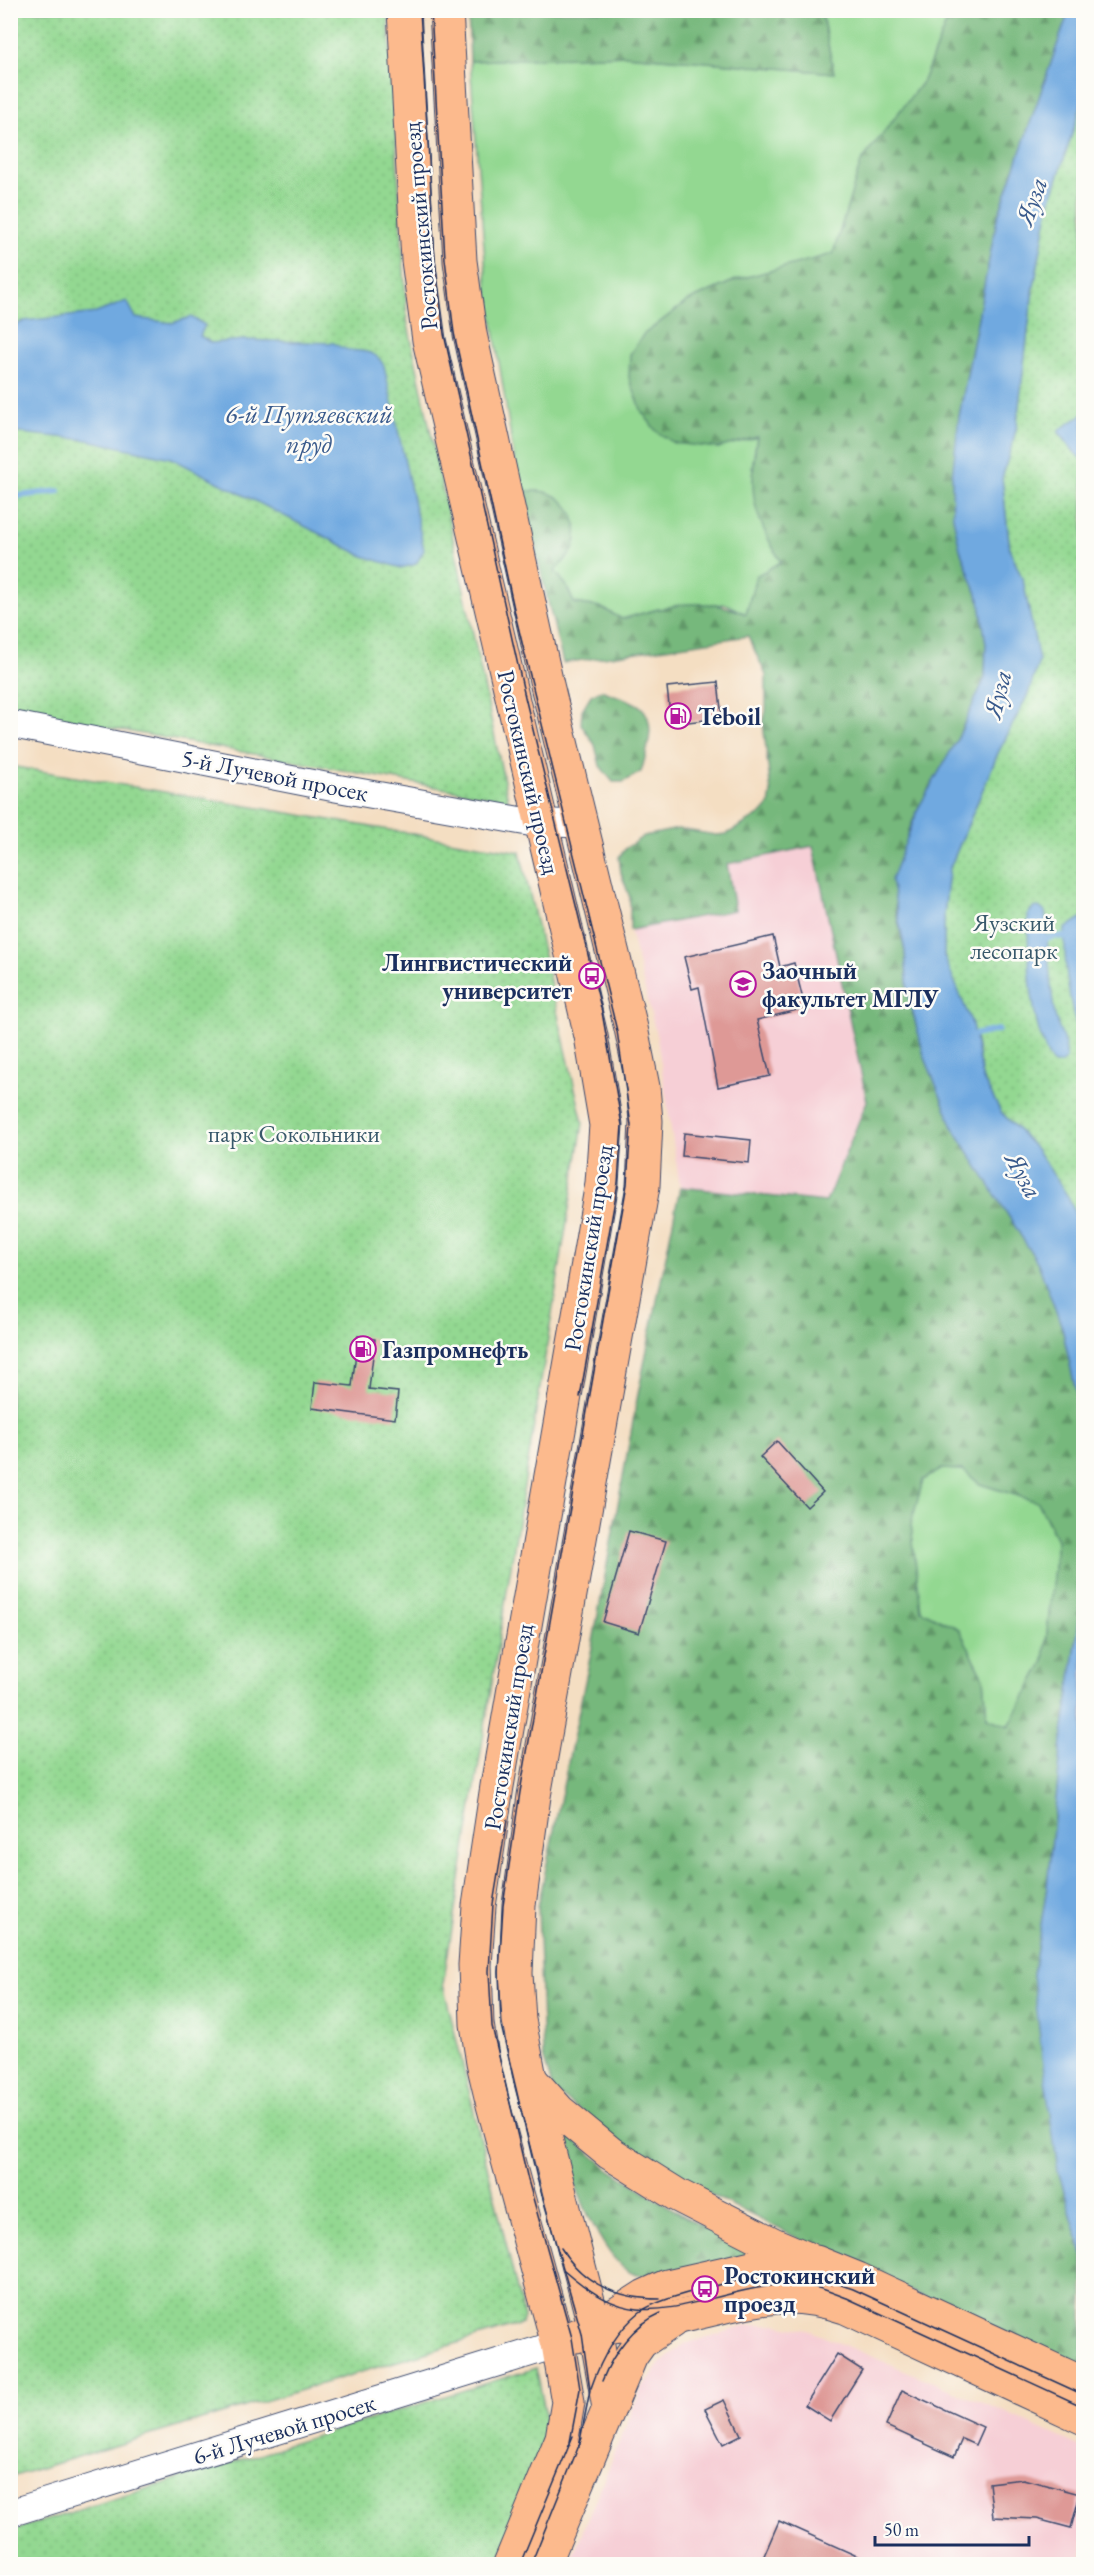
<svg xmlns="http://www.w3.org/2000/svg" width="1094" height="2575" font-family="'EB Garamond',serif">
  <style>
    .built { fill: #f6cfd6 }
    .grass { fill: #93d891; stroke: #578478; stroke-width: 1.5 }
    .forest { fill: url(#forest-firs); stroke: #48746c; stroke-width: 1.5; fill-rule: evenodd }
    .park { fill: url(#park-dots); stroke: #578478; stroke-width: 1.5 }
    .water { fill: #70a9e0; stroke: #466c9f; stroke-width: 1.5 }
    .lines { fill: none; stroke-linecap: round; stroke-linejoin: round }
    .stream { stroke: #70a9e0; stroke-width: 6 }
    .building { fill: #de9996 }
    .minor-casing { stroke: #3c496d; stroke-width: 29 }
    .major-casing { stroke: #3c496d; stroke-width: 35 }
    .minor { stroke: #fff; stroke-width: 27 }
    .major { stroke: #fcba8d; stroke-width: 33 }
    .tram { stroke: #1b2f5e; stroke-width: 1.5 }
    .labels { text-anchor: middle; dominant-baseline: central; stroke-width: 5; stroke-linejoin: round; paint-order: stroke }
    .street-label { font-size: 24px; fill: #1b2f5e; stroke: #fdfcf7 }
    .poi-label { font-size: 24px; font-weight: bold; fill: #1b2f5e; stroke: #fdfcf7; text-anchor: start }
    .park-label { font-size: 24px; fill: #39596b; stroke: #fdfcf7 }
    .water-label { font-size: 26px; font-style: italic; fill: #395a8c; stroke: #fdfcf7 }
  </style>
  <defs>
    <pattern id="forest-firs" width="22" height="20" patternUnits="userSpaceOnUse" patternTransform="scale(1.5)"><rect width="22" height="20" fill="#76b87b"/><path d="M5 1l3.5 6h-7zM16 11l3.5 6h-7z" fill="#609668"/></pattern>
    <pattern id="park-dots" width="8" height="8" patternUnits="userSpaceOnUse" patternTransform="scale(1.5)"><rect width="8" height="8" fill="#93d891"/><path d="M2 2h.1M6 6h.1" fill="none" stroke="#7eba7f" stroke-width="1.8" stroke-linecap="round"/></pattern>
  </defs>
  <rect width="100%" height="100%" fill="#fdfcf7"/>
  <filter id="ink" filterUnits="userSpaceOnUse"><feTurbulence type="fractalNoise" baseFrequency=".0167" numOctaves="2"/><feDisplacementMap in="SourceGraphic" scale="12" xChannelSelector="R" yChannelSelector="G"/><feConvolveMatrix kernelMatrix="1 2 1 2 8 2 1 2 1" color-interpolation-filters="sRGB"/></filter>
  <filter id="wash" filterUnits="userSpaceOnUse"><feTurbulence type="fractalNoise" baseFrequency=".008" numOctaves="4" result="noise"/><feDisplacementMap in="SourceGraphic" scale="24" xChannelSelector="R" yChannelSelector="G"/><feGaussianBlur stdDeviation="1.35" result="paint"/><feColorMatrix in="noise" values="0 0 0 0 0 0 0 0 0 0 0 0 0 0 0 0 0 1.4 0 .05"/><feComposite in="paint" operator="in"/></filter>
  <g filter="url(#wash)">
    <rect width="100%" height="100%" fill="#f4dec2"/>
    <g class="built">
      <path d="M813,846L867,1101L826,1202L680,1187L657,1038L630,930L735,910L727,864Z"/>
      <path d="M777,2324L808,2330L1007,2413L1083,2448V2564H569L640,2392L659,2365L684,2344L746,2326Z"/>
    </g>
    <g class="grass">
      <path d="M821,11H951L923,81L861,162L833,254L736,280L688,301L643,335L718,448L757,437L752,467L766,535L781,562L756,576L746,614L726,604L658,609L622,619L600,607L574,603L566,585L554,571L570,554L576,540L544,492L521,491L516,469L487,286L470,61L626,55L834,73Z"/>
      <path d="M942,1469L963,1470L980,1484L1038,1502L1057,1540L1044,1661L1009,1726L987,1718L984,1678L959,1629L920,1610L911,1524L923,1480Z"/>
    </g>
    <g class="forest">
      <path d="M468,11H821L834,73L626,55L470,61Z"/>
      <path d="M951,11H1069L997,219L959,417L960,549L980,602L986,644L985,678L957,740L919,807L909,830L895,908L905,951L908,993L924,1055L953,1127L1038,1263L1062,1327L1083,1424V1594L1062,1742L1047,1887L1033,1975L1058,2170L1083,2255V2368L841,2260L648,2163L553,2090L543,2056L538,1906L591,1653L637,1399L680,1187L826,1202L867,1101L813,846L727,864L735,910L630,930V898L621,873L619,857L626,848L644,836L678,829L716,835L727,834L761,814L769,805L771,793L763,722L766,711V675L748,636L563,663L521,491C529,491 538,490 545,492C572,499 584,528 571,553C567,559 560,565 555,571L566,585L574,603L600,607L622,619C665,607 703,594 746,614L756,576L781,562C752,513 748,493 757,437L718,448L674,443L656,431L642,412L629,378L630,354L643,335L688,301L736,280L833,254L861,162L923,81ZM942,1469L963,1470L980,1484L1038,1502L1057,1540L1044,1661L1009,1726L987,1718L984,1678L959,1629L921,1610L911,1524L923,1480Z"/>
      <path d="M601,690C612,695 631,699 641,707C658,722 646,754 641,772L623,782H613L600,766L595,745L581,724L582,710L591,695Z"/>
      <path d="M558,2126L610,2170L692,2221L756,2253C729,2259 658,2282 634,2274C601,2263 562,2159 558,2126Z"/>
    </g>
    <g class="park">
      <path d="M10,11H388L407,320L508,800L11,710Z"/>
      <path d="M1083,100V1231L1067,1195L1036,1149L1001,1112L982,1077L976,1041L944,956V915L949,870L998,753L1028,694L1030,619L1023,580L1010,551L1002,478L1016,430L1032,297L1049,205Z"/>
      <path d="M10,766L520,852L583,1123L443,1984L524,2318L521,2324L11,2477Z"/>
      <path d="M536,2368L551,2439L497,2564H11V2531Z"/>
    </g>
    <g class="water">
      <path d="M1069,11H1083V100L1049,205L1032,297L1016,430L1002,478L1010,551L1023,580L1039,661L1028,694L998,753L949,870L944,915V956L972,1024L982,1077L1001,1112L1036,1149L1067,1195L1083,1231V1424L1062,1327L1038,1263L953,1127L924,1055L908,993L905,951L891,880L919,807L957,740L985,678L986,644L980,602L960,549L953,517L952,478L959,417L997,219Z"/>
      <path d="M127,301L136,318L172,323L191,317L205,325L200,336L211,343L244,340L334,343C351,358 372,342 384,366L424,550L416,564L401,568L363,556L171,458L88,440L11,432V328L24,321L96,313Z"/>
      <path d="M1083,414V460L1075,453L1058,431Z"/>
      <path d="M1039,907L1045,912C1048,945 1049,977 1054,1010C1056,1027 1068,1042 1066,1059L1060,1064H1053C1029,1026 1028,957 1028,914L1033,908Z"/>
      <path d="M1083,917L1084,1046H1083C1069,1008 1064,969 1065,929Z"/>
      <path d="M1083,1594L1084,2255H1083L1058,2170L1043,2064L1033,1975L1047,1887L1062,1742Z"/>
    </g>
    <g class="lines">
      <g class="stream">
        <path d="M10,497L59,491"/>
        <path d="M1041,942C1052,933 1070,937 1084,940"/>
        <path d="M969,1036L998,1030"/>
      </g>
    </g>
    <g id="blocks">
      <g class="building">
        <path d="M718,682L722,718L671,724L667,687Z"/>
        <path d="M773,936L780,967L794,963L805,1008L757,1020L770,1076L718,1087L699,987L692,989L684,957Z"/>
        <path d="M684,1133L751,1140L749,1163L682,1156Z"/>
        <path d="M358,1336L375,1339L369,1389L398,1392L395,1419L312,1408L315,1382L352,1386Z"/>
        <path d="M777,1441L823,1492L807,1507L760,1457Z"/>
        <path d="M629,1531L666,1541L639,1633L603,1622Z"/>
        <path d="M837,2354L862,2370L830,2421L805,2405Z"/>
        <path d="M902,2390L983,2427L975,2445L962,2439L954,2457L886,2426Z"/>
        <path d="M724,2400L741,2435L723,2444L705,2409Z"/>
        <path d="M1023,2479L1080,2494L1071,2528L1037,2519L993,2517L989,2483Z"/>
        <path d="M779,2521L877,2565H760Z"/>
      </g>
    </g>
  </g>
  <g filter="url(#ink)">
    <use href="#blocks" fill-opacity="0" stroke="#3c496d" stroke-width="1.5"/>
    <g class="lines">
      <g class="minor-casing">
        <g id="minor">
          <path d="M10,724L330,787L528,822L580,824"/>
          <path d="M10,2513L558,2344"/>
        </g>
      </g>
      <g class="major-casing">
        <g id="major">
          <path d="M404,10L418,260L429,340L591,1036L606,1125L602,1183L497,1786L479,1906L475,1965L477,2024L483,2063L493,2105L558,2344L568,2402L562,2438L510,2564"/>
          <path d="M446,10L460,261L470,334L547,685L631,1028L643,1087L646,1121L643,1186L534,1796L519,1905L516,1973L519,2020L530,2078L595,2328L609,2408"/>
          <path d="M532,2081L559,2111L610,2153L677,2195L773,2244L806,2258"/>
          <path d="M600,2327C626,2325 652,2323 678,2317C743,2304 778,2285 845,2307L1084,2418"/>
          <path d="M576,2336L595,2328L645,2296L667,2286L774,2262L800,2261L816,2262L858,2279L1084,2384"/>
          <path d="M544,2564L631,2356L641,2342L672,2321"/>
        </g>
      </g>
      <use href="#minor" class="minor"/>
      <use href="#major" class="major"/>
      <g class="tram">
        <path d="M420,10L435,260L444,334L525,697L602,1012L622,1125L618,1183L580,1397"/>
        <path d="M431,10L445,259L454,333L516,618L617,1031L631,1125L627,1184L520,1792L503,1906L499,1972L501,2025L537,2178L582,2334L590,2390L579,2446"/>
        <path d="M507,1820L493,1904L489,1971L492,2026L528,2180L572,2338L580,2389L570,2442"/>
        <path d="M561,2248C583,2284 619,2299 660,2299"/>
        <path d="M564,2270C630,2328 661,2310 738,2292C755,2288 774,2284 792,2284C812,2284 831,2292 849,2299L1084,2407"/>
        <path d="M602,2381C613,2353 633,2325 661,2313"/>
        <path d="M591,2388C601,2359 615,2332 640,2312C662,2295 761,2274 791,2273C812,2272 834,2283 853,2289L1084,2395"/>
        <path d="M520,2564L573,2436"/>
        <path d="M531,2564L582,2438"/>
      </g>
    </g>
  </g>
  <defs>
    <g id="fuel-ring" transform="scale(1.35)"><circle r="9.5" fill="#fdfcf7" stroke="#b5179e" stroke-width="1.5"/><path d="M-5.5-6h7V0h2V4h1.3V-2.5L3-4.5l.8-.8L6-3V5H2.5V1h-1V6h-7ZM-4.2-4.7v3.2H.2V-4.7Z" fill="#b5179e"/></g>
    <g id="bus-ring" transform="scale(1.35)"><circle r="9.5" fill="#fdfcf7" stroke="#b5179e" stroke-width="1.5"/><path d="M-5-6H5V4H4V6H2V4H-2V6H-4V4H-5ZM-3.5-4V0h7V-4ZM-3.5 1.2v1.5H-2V1.2ZM2 1.2v1.5H3.5V1.2Z" fill="#b5179e"/></g>
    <g id="university-ring" transform="scale(1.35)"><circle r="9.5" fill="#fdfcf7" stroke="#b5179e" stroke-width="1.5"/><path d="M0-5L7-2L0 1L-7-2ZM-4 1L0 2.5L4 1V4Q0 6-4 4Z" fill="#b5179e"/></g>
  </defs>
  <g fill-rule="evenodd">
    <use href="#fuel-ring" x="678" y="716"/>
    <use href="#bus-ring" x="592" y="976"/>
    <use href="#university-ring" x="743" y="984"/>
    <use href="#fuel-ring" x="363" y="1349"/>
    <use href="#bus-ring" x="705" y="2289"/>
  </g>
  <g class="labels">
    <g class="street-label">
      <text transform="translate(420 226) rotate(-95)">Ростокинский проезд</text>
      <text transform="translate(529 772) rotate(77)">Ростокинский проезд</text>
      <text transform="translate(275 775) rotate(11)">5-й Лучевой просек</text>
      <text transform="translate(588 1248) rotate(-81)">Ростокинский проезд</text>
      <text transform="translate(508 1727) rotate(-81)">Ростокинский проезд</text>
      <text transform="translate(284 2429) rotate(-17)">6-й Лучевой просек</text>
    </g>
    <g class="poi-label">
      <text x="698" y="716">Teboil</text>
      <text x="572" y="962" text-anchor="end">Лингвистический<tspan x="572" dy="28">университет</tspan></text>
      <text x="762" y="970">Заочный<tspan x="762" dy="28">факультет МГЛУ</tspan></text>
      <text x="382" y="1349">Газпромнефть</text>
      <text x="724" y="2275">Ростокинский<tspan x="724" dy="28">проезд</tspan></text>
    </g>
    <g class="park-label">
      <text x="1014" y="922">Яузский<tspan x="1014" dy="28">лесопарк</tspan></text>
      <text x="294" y="1133">парк Сокольники</text>
    </g>
    <g class="water-label">
      <text transform="translate(1031 201) rotate(-70)">Яуза</text>
      <text x="309" y="414">6-й Путяевский<tspan x="309" dy="30">пруд</tspan></text>
      <text transform="translate(997 694) rotate(-76)">Яуза</text>
      <text transform="translate(1024 1175) rotate(61)">Яуза</text>
    </g>
  </g>
  <rect width="1094" height="2575" fill="none" stroke="#fdfcf7" stroke-width="36"/>
  <path d="M875 2536v9h154v-9" fill="none" stroke="#1b2f5e" stroke-width="3"/>
  <text x="884" y="2536" font-size="18" fill="#1b2f5e" stroke="#fdfcf7" stroke-width="4.5" paint-order="stroke">50 m</text>
</svg>
